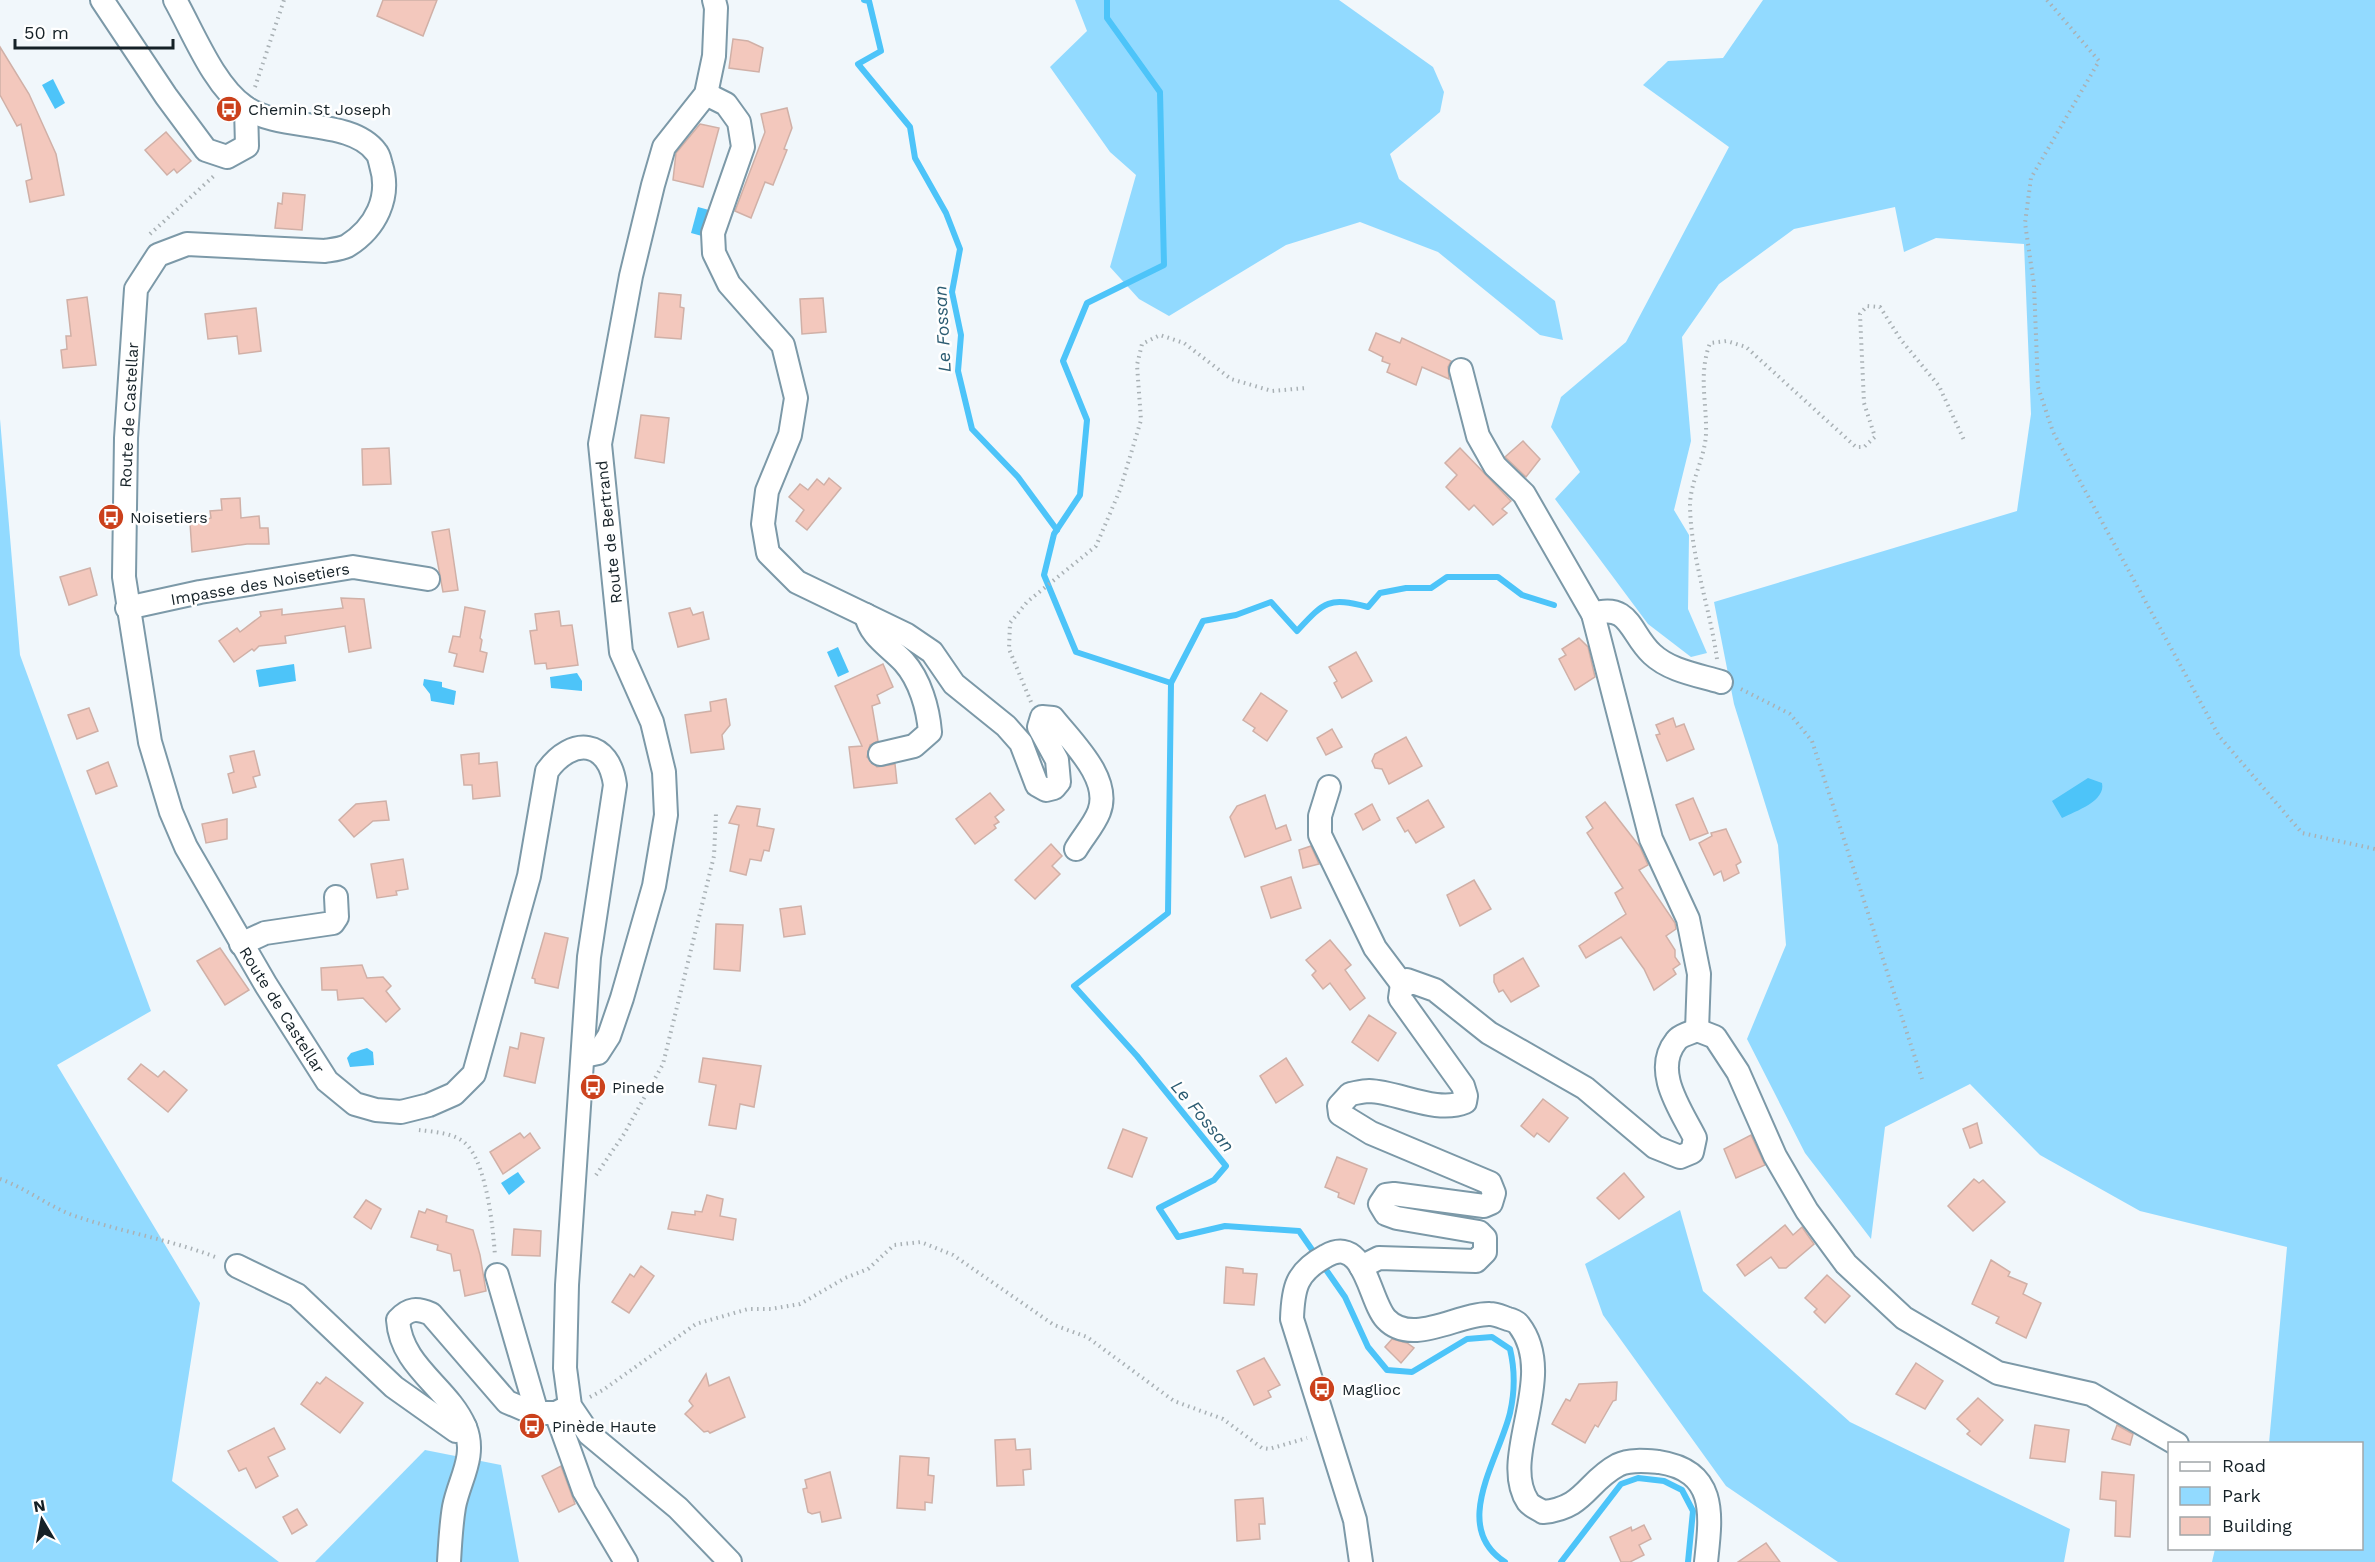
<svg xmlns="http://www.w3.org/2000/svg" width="2375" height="1562" font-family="'Work Sans',sans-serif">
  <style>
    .green { fill: #92daff }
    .water { fill: #4dc4f9 }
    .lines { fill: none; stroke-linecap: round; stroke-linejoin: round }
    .stream { stroke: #4dc4f9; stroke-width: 6 }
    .building { fill: #f3c8bd; stroke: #d0b0a7; stroke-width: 1.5 }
    .minor-casing { stroke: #7c99a8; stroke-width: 26 }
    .path { stroke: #a9b1b5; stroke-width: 4; stroke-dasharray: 1.5 4.5; stroke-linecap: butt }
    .minor { stroke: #fff; stroke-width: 22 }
    .labels { text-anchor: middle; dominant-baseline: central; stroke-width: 5; stroke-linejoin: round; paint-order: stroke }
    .poi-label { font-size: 16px; fill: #152127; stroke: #fff; text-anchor: start }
    .street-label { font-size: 16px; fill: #152127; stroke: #fff }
    .water-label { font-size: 18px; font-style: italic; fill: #2c5c72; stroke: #fff }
  </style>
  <rect width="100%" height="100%" fill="#f1f7fb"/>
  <g class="green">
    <path d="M1075,0H1339L1433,67L1444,92L1440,112L1390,154L1399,179L1555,301L1563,340L1540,335L1438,252L1360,222L1286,245L1169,316L1139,299L1110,267L1136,175L1110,152L1050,67L1087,31Z"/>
    <path d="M1763,0H2375V1562H2212L2215,1549L2362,1548V1444L2269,1443L2287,1247L2140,1211L2040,1155L1970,1084L1885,1127L1871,1239L1805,1153L1747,1039L1786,945L1778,845L1734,704L1714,602L2017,511L2031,414L2024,244L1936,238L1904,252L1895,207L1794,229L1719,284L1682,337L1691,441L1674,510L1689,535L1688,609L1707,653L1691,657L1648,624L1555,499L1580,472L1551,427L1561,397L1626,342L1729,147L1643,85L1668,61L1723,58Z"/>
    <path d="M0,419L20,655L151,1011L57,1065L200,1303L172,1481L279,1562H0Z"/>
    <path d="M1680,1210L1703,1291L1850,1422L2070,1529L2064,1562H1838L1726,1486L1603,1315L1585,1264Z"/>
    <path d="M425,1450L501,1465L519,1562H315Z"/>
  </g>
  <g class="water">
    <path d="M53,79L65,103L55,109L42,85Z"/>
    <path d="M698,207L709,210L702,236L691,233Z"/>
    <path d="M838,647L849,672L838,677L827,652Z"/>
    <path d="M294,664L296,681L259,687L256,670Z"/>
    <path d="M577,673L582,681V691L551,688L550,677Z"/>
    <path d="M424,679L442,682V687L456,691L454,705L431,701L430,694L423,685Z"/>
    <path d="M2088,778L2102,783C2106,801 2076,811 2062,818L2052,801Z"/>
    <path d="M367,1048L373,1052L374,1065L350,1067L347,1058L351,1053Z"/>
    <path d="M518,1172L525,1182L509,1195L501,1183Z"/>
  </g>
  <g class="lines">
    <g class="stream">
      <path d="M864,0L869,1L881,51L858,64L910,127L915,158L946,213L960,249L952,292L961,335L958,371L972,429L1018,477L1057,530"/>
      <path d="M1107,0V18L1160,92L1164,265L1087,303L1063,361L1087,420L1080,495L1054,534L1044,575L1076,652L1171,683"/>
      <path d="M1505,1562C1450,1527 1499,1459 1510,1413C1515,1391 1515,1370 1510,1349L1492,1337L1467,1339L1412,1372L1387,1370L1368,1347L1345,1297L1299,1231L1225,1226L1178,1237L1159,1208L1214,1180L1226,1166L1137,1056L1074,986L1168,913L1171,683L1203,621L1236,615L1271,602L1297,631C1325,601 1328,597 1368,607L1380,593L1406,588H1431L1447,577H1498L1522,595L1554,605"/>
      <path d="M1561,1562L1621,1484L1638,1478L1664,1481L1682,1490L1693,1511L1688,1562"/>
    </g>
  </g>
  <g class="building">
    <path d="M383,0H437L423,36L377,16Z"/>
    <path d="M733,39L748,41L763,48L759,72L729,68Z"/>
    <path d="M0,47L29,94L56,154L64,195L30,202L26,181L32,179L21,124L17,126L0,95Z"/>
    <path d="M787,108L792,128L784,149L787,150L773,185L765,182L751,218L735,211L765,132L761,114Z"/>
    <path d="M700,124L719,128L703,187L673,180L676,153Z"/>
    <path d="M166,132L191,161L177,173L174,169L167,175L145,150Z"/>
    <path d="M283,193L305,195L302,230L275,228L278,203L282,204Z"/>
    <path d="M659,293L681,295L680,307L684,308L681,339L655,337Z"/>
    <path d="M87,297L96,365L63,368L61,350L67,349L66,336H71L67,300Z"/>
    <path d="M823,298L826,332L802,334L800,299Z"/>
    <path d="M256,308L261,351L239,354L237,336L208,339L205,314Z"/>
    <path d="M1376,333L1400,343L1402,338L1451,361L1448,367L1449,379L1422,367L1416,385L1387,372L1390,364L1382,361L1383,357L1369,350Z"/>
    <path d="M641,415L669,418L664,463L635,458Z"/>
    <path d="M1523,441L1540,459L1526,477L1505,457Z"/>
    <path d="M389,448L391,484L363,485L362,449Z"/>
    <path d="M1460,448L1511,501L1502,509L1507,513L1493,525L1474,505L1469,510L1446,487L1457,475L1445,463Z"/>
    <path d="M829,478L841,488L807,530L796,521L804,510L789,497L800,484L808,490L817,479L824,485Z"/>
    <path d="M240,498L241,518L259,516L260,528H268L269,544H247L192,552L190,523L211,518L210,511L222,510L221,499Z"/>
    <path d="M449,529L458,590L443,592L432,532Z"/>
    <path d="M90,568L97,595L69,605L60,577Z"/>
    <path d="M341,598L364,599L371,648L349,652L345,626L285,636L286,643L259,646L254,651L252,649L234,662L219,641L237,628L240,632L261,616L260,612L282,609V615L343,608Z"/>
    <path d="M465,607L485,611L480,638L482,640L480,651L487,653L483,672L454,666L457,654L449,652L453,636L460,637Z"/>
    <path d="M690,608L693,615L703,612L709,639L678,647L669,613Z"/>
    <path d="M559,611L561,626L572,625L578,665L547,669L546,663L535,664L530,631L537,630L535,614Z"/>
    <path d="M1579,638L1588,647L1595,677L1575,690L1559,659L1566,655L1562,649Z"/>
    <path d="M1356,652L1372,681L1342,698L1334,683L1337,681L1329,667Z"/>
    <path d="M883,664L893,687L877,695L880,703L872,706L878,741L870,745L867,757L877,767L895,764L897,783L854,788L849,747L862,746L835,686Z"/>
    <path d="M1261,693L1287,711L1267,741L1253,731L1255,728L1243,720Z"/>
    <path d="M726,699L730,725L722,735L724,749L691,753L685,715L711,711L710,702Z"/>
    <path d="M89,708L98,731L77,739L68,715Z"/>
    <path d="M1673,718L1676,727L1684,724L1694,749L1667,761L1656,735L1660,734L1656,725Z"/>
    <path d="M1332,729L1342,747L1326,755L1317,738Z"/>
    <path d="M1406,737L1422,766L1389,784L1382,769L1375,768L1372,761L1375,754Z"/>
    <path d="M254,751L260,775L253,777L256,787L233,793L228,774L234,772L230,756Z"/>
    <path d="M479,753V764L497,762L500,796L473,799L472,785H464L461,755Z"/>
    <path d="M108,762L117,786L96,794L87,771Z"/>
    <path d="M990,793L1004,810L995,817L999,822L994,825L996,828L975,844L956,819Z"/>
    <path d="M1265,795L1276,829L1286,825L1291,840L1245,857L1230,817L1237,806Z"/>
    <path d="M1693,798L1708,833L1690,840L1676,805Z"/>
    <path d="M1428,800L1444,827L1416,843L1408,830L1405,832L1397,818Z"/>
    <path d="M386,801L389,820L373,821L354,837L339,820L356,804Z"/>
    <path d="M1605,802L1640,847L1648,865L1639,870L1675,923L1676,929L1666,936L1675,950V957L1680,964L1673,969L1676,974L1654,990L1644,969L1621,937L1586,958L1579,946L1626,914L1615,893L1623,888L1587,833L1593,828L1586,817Z"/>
    <path d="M1372,804L1380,820L1363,830L1355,814Z"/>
    <path d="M737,806L760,809L757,826L774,829L769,851L764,850L761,861L750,859L746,875L730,871L739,825L729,823Z"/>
    <path d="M227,819V839L206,843L202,824Z"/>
    <path d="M1726,829L1741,862L1736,865L1739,873L1724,881L1721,871L1714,875L1699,843L1712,836L1711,833Z"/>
    <path d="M1051,844L1062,856L1052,866L1060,874L1035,899L1015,880Z"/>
    <path d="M1311,846L1319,864L1303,868L1299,850Z"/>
    <path d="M403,859L408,889L396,891L397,895L377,898L371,864Z"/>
    <path d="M1291,877L1301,908L1271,918L1261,887Z"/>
    <path d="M1474,880L1491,909L1460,926L1447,895Z"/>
    <path d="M801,906L805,934L784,937L780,909Z"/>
    <path d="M716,924L743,925L740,971L714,969Z"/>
    <path d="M545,933L568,938L558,988L535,983V979L532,978Z"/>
    <path d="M1330,940L1351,965L1345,970L1365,998L1350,1010L1330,983L1323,989L1312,975L1316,971L1306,960Z"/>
    <path d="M220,948L249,990L225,1005L197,961Z"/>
    <path d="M1523,958L1539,986L1511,1002L1503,990L1499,992L1494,982V975Z"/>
    <path d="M362,965L367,978L383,977L391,986L386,991L400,1009L386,1022L363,998L338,1000L337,990H322L321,968Z"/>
    <path d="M1369,1015L1396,1033L1378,1061L1352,1042Z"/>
    <path d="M521,1033L544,1038L535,1083L504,1076L510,1047L518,1049Z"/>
    <path d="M703,1058L761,1066L754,1107L740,1104L736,1129L709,1125L716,1085L699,1082Z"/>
    <path d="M1286,1058L1303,1085L1276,1103L1260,1076Z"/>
    <path d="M141,1064L158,1077L164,1071L187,1090L168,1112L128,1079Z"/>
    <path d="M1543,1099L1568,1118L1549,1142L1537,1133L1534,1137L1521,1126Z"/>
    <path d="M1977,1123L1982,1143L1970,1148L1963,1129Z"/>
    <path d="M1123,1129L1147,1138L1132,1177L1108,1168Z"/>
    <path d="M520,1133L524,1138L530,1133L540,1148L503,1174L490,1152Z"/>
    <path d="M1751,1135L1765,1165L1736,1178L1724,1149Z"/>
    <path d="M1337,1157L1367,1169L1354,1204L1338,1197L1339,1193L1325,1187Z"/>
    <path d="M1624,1173L1644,1197L1619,1219L1597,1198Z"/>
    <path d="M1974,1179L1979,1183L1983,1180L2005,1202L1973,1231L1948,1206Z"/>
    <path d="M707,1195L723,1199L720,1216L736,1219L733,1240L668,1229L672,1212L695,1215V1211L702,1212Z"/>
    <path d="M366,1200L381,1209L371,1229L354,1217Z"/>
    <path d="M427,1209L447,1216L446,1222L473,1230L480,1255L486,1291L465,1296L460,1270L454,1271L451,1254L437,1250L438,1245L411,1237L419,1211L425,1213Z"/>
    <path d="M1785,1225L1793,1235L1802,1227L1814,1244L1786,1268H1779L1771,1257L1745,1276L1737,1265Z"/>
    <path d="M514,1229L541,1231L540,1256L512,1255Z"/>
    <path d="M1991,1260L2010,1272L2008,1276L2027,1284L2023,1294L2041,1303L2026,1338L1996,1323L1999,1317L1972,1304Z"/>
    <path d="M641,1266L654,1276L629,1313L612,1302L630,1274L634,1277Z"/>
    <path d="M1226,1267L1243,1269V1273L1257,1274L1254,1305L1224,1303Z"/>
    <path d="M1827,1275L1850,1296L1825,1323L1814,1312L1817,1309L1805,1298Z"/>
    <path d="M1392,1339L1407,1343L1414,1348L1401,1363L1385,1347Z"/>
    <path d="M1264,1358L1280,1385L1268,1391L1271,1397L1254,1405L1237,1371Z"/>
    <path d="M1916,1363L1943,1381L1925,1409L1896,1394Z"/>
    <path d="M706,1374L709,1386L729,1377L745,1417L710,1433L708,1431L704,1432L685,1414L693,1406L689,1401Z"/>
    <path d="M326,1377L363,1403L340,1433L301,1404L317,1382L320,1384Z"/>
    <path d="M1617,1382L1616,1400L1613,1401L1598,1427L1595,1425L1585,1443L1552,1424L1566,1399L1570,1401L1579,1384Z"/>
    <path d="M1978,1398L2003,1420L1981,1445L1967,1434L1970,1431L1957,1419Z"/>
    <path d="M2035,1425L2069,1430L2065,1462L2030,1458Z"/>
    <path d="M2117,1425L2133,1434L2130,1445L2112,1439Z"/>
    <path d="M274,1428L285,1449L268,1457L278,1476L256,1488L246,1468L239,1471L228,1451Z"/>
    <path d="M1015,1439L1016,1450L1030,1449L1031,1469L1023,1470L1024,1485L997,1486L995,1440Z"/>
    <path d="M900,1456L929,1458L928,1475L934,1476L932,1503L925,1502V1510L897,1508Z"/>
    <path d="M561,1466L575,1504L559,1512L542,1476Z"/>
    <path d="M830,1472L841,1518L822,1522L820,1512L812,1514L808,1512L803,1489L807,1488L805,1480Z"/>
    <path d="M2102,1472L2134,1475L2130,1537L2115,1536L2116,1501L2100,1499Z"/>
    <path d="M1263,1498L1265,1524H1259L1260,1539L1237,1541L1235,1500Z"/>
    <path d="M297,1509L307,1525L292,1534L283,1517Z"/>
    <path d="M1644,1525L1651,1539L1639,1545L1644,1555L1630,1562H1621L1610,1537L1631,1527L1632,1531Z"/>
    <path d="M1766,1543L1780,1562H1738Z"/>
  </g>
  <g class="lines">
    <g class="minor-casing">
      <g id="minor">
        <path d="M102,0L166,96L206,150L227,157L247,146L246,108"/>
        <path d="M175,0C193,32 214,86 245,107C280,132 351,118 376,152C379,155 380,161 381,165C391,197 376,228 347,246C341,249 331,250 325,251L187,244L158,255L136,289L126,438L124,577L150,742L171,812L186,847L266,985L327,1081L355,1104L376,1110L401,1112L429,1105L454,1094L474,1074L529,876L547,771C572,736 609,740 615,785L589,957L567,1285L565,1368L570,1406L589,1434L678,1508L730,1562"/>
        <path d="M706,94L726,104L739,122L743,147L713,233L714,253L729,284L783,345L796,398L790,435L767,491L763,524L768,553L797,582L907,635L932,652L954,684L1006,726L1021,743L1037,785L1046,790L1054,788L1059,782L1057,760L1039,727L1042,717L1053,718C1072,742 1112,779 1099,812C1094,825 1083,837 1076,849"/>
        <path d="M1461,370L1478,436L1495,466L1524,494L1593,614L1651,839L1688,919L1699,974L1697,1030"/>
        <path d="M127,608L200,592L353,567L428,579"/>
        <path d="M1593,614C1630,602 1630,634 1652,654C1670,671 1698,675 1721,682"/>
        <path d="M866,615C870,636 889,646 904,662C920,680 928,708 930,732L914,746L880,754"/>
        <path d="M1329,787L1320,816V835L1375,948L1402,984"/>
        <path d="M241,944L265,933L333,923L337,917L336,897"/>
        <path d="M584,1056L598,1053L609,1036L622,998L654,886L666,815L664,772L652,722L621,652L600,444L631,276L653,185L664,147L706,94L714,56L716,8L714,0"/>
        <path d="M237,1266L297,1295L394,1387L456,1431L465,1427"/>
        <path d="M1361,1267L1379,1258L1476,1261L1485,1252V1238L1479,1232L1397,1218L1386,1214L1380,1204L1386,1195L1394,1194L1484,1206L1491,1203L1494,1193L1490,1183L1371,1133L1340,1114L1339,1106L1350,1094C1356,1093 1363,1091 1369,1091C1399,1092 1436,1114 1465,1102L1466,1096L1463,1086L1400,998L1402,984L1407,980L1435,990L1489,1033L1585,1088L1655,1147L1680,1157L1692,1152L1695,1138C1681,1110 1652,1071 1676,1041C1680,1035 1691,1033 1697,1030L1715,1037L1738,1072L1775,1156L1807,1211L1846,1264L1904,1318L1998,1373L2091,1394L2177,1444"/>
        <path d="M497,1275L537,1413"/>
        <path d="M556,1413L584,1491L626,1562"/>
        <path d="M449,1562C450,1544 451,1525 454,1507C459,1480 477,1456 465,1427C448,1387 401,1367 398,1320C409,1308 417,1308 431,1314L507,1402L533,1413H556L570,1406"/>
        <path d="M1361,1562L1355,1520L1292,1319C1293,1288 1296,1272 1326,1256C1365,1234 1369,1301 1386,1319C1412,1347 1459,1313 1490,1314C1496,1314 1502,1317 1508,1319C1512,1320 1516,1321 1519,1325C1559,1377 1498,1457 1528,1502C1531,1506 1538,1509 1543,1512C1585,1508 1586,1482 1618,1465C1630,1459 1647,1461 1659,1462C1718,1471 1711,1516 1706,1562"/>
      </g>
    </g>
    <g class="path">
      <path d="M2047,0L2099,61L2031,178L2025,223L2034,285L2038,387L2053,432L2219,736L2302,833L2375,849"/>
      <path d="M255,87L284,0"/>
      <path d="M150,234L215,175"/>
      <path d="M1717,659C1710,608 1691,558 1690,506C1690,482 1705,458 1706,434C1707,402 1698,375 1710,343L1727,341L1746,347L1856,447H1864L1875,437L1864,403L1860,314L1867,306L1880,307L1901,340L1939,386L1964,440"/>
      <path d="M1741,689L1790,714L1812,741L1922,1079"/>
      <path d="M1031,702L1009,649L1010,623L1027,602L1096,546L1120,490L1141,420L1137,365L1142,344L1160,335L1184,343L1231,379L1272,391L1306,388"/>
      <path d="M419,1130C435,1132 457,1133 468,1146C487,1168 493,1227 495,1256"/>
      <path d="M596,1175L624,1134L663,1064L714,856L716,813"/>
      <path d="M0,1179C26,1188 49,1207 75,1216C122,1232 172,1240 218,1258"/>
      <path d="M590,1397L603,1390L696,1324L748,1309H771L800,1304L845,1278L868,1269L894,1245L921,1242L953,1255L1054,1325L1087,1337L1174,1401L1223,1419L1262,1448L1269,1449L1307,1438"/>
    </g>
    <use href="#minor" class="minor"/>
  </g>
  <defs>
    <g id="bus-disc" transform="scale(1.35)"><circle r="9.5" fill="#cb411c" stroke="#fff"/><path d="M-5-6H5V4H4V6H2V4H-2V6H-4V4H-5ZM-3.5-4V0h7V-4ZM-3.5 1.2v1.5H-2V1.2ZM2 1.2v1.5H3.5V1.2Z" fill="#fff"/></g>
  </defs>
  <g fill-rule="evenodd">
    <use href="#bus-disc" x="229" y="109"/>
    <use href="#bus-disc" x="111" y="517"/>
    <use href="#bus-disc" x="593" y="1087"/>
    <use href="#bus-disc" x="1322" y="1389"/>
    <use href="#bus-disc" x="532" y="1426"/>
  </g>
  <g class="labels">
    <g class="poi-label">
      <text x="248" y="109">Chemin St Joseph</text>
      <text x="130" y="517">Noisetiers</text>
      <text x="612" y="1087">Pinede</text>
      <text x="1342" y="1389">Maglioc</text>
      <text x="552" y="1426">Pinède Haute</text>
    </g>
    <g class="street-label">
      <text transform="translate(129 415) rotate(-87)">Route de Castellar</text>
      <text transform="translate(609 532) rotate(-96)">Route de Bertrand</text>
      <text transform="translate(260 584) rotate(-10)">Impasse des Noisetiers</text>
      <text transform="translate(282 1010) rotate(58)">Route de Castellar</text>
    </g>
    <g class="water-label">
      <text transform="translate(942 329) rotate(-93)">Le Fossan</text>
      <text transform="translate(1203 1116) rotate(50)">Le Fossan</text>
    </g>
  </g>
  <rect x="2168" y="1442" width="195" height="108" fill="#ffffff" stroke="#a1a6a9" stroke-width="1.5"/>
  <rect x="2180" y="1462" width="30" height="9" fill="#ffffff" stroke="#a1a6a9" stroke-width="1.5"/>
  <text x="2222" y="1472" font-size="18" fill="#152127">Road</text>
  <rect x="2180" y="1487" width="30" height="18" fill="#92daff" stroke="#a1a6a9" stroke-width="1.5"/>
  <text x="2222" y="1502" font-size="18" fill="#152127">Park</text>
  <rect x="2180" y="1517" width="30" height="18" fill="#f3c8bd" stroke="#a1a6a9" stroke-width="1.5"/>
  <text x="2222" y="1532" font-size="18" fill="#152127">Building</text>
  <g transform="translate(42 1520) rotate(350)" stroke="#ffffff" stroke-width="4.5" paint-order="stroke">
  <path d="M0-4.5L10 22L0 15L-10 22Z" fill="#152127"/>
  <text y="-9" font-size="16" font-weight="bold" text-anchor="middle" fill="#152127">N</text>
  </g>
  <path d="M15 39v9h158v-9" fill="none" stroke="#152127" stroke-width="3"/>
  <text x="24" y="39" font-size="18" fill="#152127" stroke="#ffffff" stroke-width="4.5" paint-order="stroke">50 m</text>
</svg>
